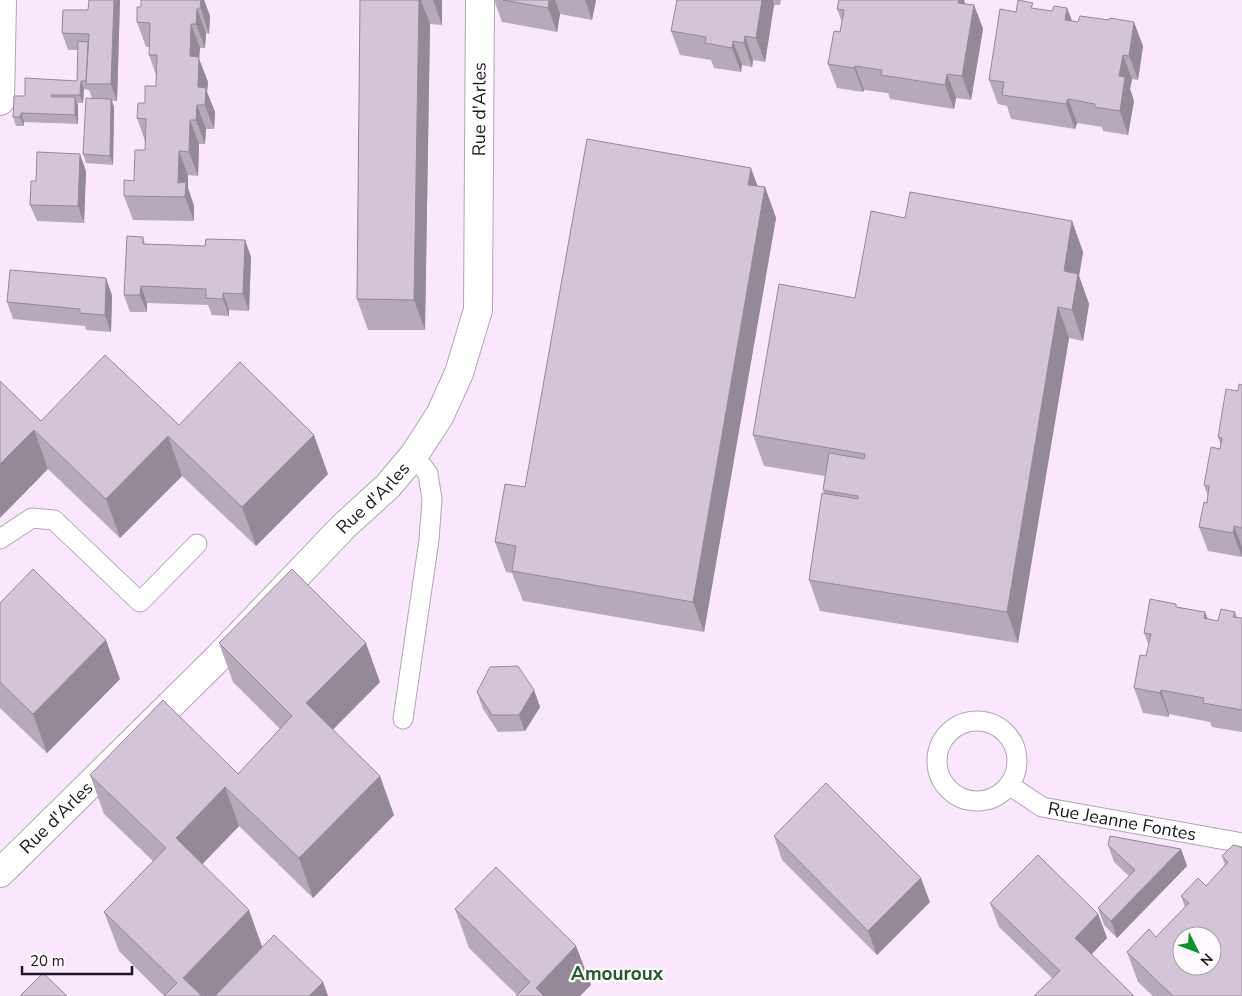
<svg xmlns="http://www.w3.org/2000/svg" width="1242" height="996" font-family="'Nunito Sans',sans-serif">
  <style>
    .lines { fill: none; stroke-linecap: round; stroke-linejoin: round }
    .lane-casing { stroke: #b4a4b7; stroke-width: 21 }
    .street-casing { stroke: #b4a4b7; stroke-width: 30 }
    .lane { stroke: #fff; stroke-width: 19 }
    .street { stroke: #fff; stroke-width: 28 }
    .wall { fill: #b6a9b9 }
    .shaded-wall { fill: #948996 }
    .building { fill: #d4c4d7; stroke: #948996; fill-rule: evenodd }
    .labels { text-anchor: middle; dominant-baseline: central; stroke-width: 4.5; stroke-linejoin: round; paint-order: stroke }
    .street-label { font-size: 18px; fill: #1b161d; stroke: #fefafe }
    .neighbourhood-label { font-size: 19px; font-weight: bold; fill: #225b28; stroke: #fefafe }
  </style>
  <rect width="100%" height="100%" fill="#f9e8fc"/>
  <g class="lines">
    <g class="lane-casing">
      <g id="lane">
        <path d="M0,539L32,518L54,520L140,602L197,544"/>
        <path d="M403,719L429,540L432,499L428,474L414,455"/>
        <circle cx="977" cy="761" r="40"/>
        <path id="s1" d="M1009,785L1042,807L1242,843"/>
      </g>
    </g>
    <g class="street-casing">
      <g id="street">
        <path d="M0,101L2,0"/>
        <path id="s2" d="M0,873L218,658L344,526L388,486L414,455L440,415L459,373L478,310L480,0"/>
      </g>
    </g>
    <use href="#lane" class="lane"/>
    <use href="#street" class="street"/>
  </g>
  <g class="wall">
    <path d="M89,0H120L117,101H112L114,107L113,165L86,163L83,154L92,98L89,90L84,89L83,103H77L78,106V124L24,122V126H16L13,117L25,96L77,81L78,50H68L62,33L88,10Z"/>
    <path d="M141,0H204L210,16L209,34L206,33L205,48H200L199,59L208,82L207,92L215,112L214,129H206L205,144H199L198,176L188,175V188L194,206V221L133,220L124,196L134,181L145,150V141L137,118L145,103L156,86V75L149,55V47H146L137,22L141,7Z"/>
    <path d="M360,0H442V25L430,24L425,330H368L357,299Z"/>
    <path d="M494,0H596L592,20L560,14L557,32L502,22Z"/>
    <path d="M677,0H781L780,5H774L765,62L753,60L752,67L742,65L741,72L714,68L711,60L680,55L671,31Z"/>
    <path d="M839,0H964L965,4L974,5L983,29L971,100L956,98L954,109L890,99L888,93L864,90L863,92L837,88L828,64L840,32L842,22L837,9Z"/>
    <path d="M1067,8L1072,21L1143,46L1138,80L1132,79L1130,89L1134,101L1128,135L1103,131L1102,127L1077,123L1075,129L1011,119L1007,106L998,104L989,80L1035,9L1052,11Z"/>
    <path d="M86,171L84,223L37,221L30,205L36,181Z"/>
    <path d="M758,186L765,187L776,218L704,632L523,601L512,573L506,572L495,542L525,487Z"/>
    <path d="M905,218L1072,221L1083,252L1079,276L1089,304L1083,341L1069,338L1018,643L820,611L809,580L824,494L823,490L825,476L764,466L753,435L855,298Z"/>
    <path d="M143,237L145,244L205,246L245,240L251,257L249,311L229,310V316L212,315L208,305L147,303V312H130L124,295Z"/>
    <path d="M112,295L111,332L86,330L85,326L13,319L7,302Z"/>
    <path d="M0,381L41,421L179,425L328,474L256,546L182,476L120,538L48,469Z"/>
    <path d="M1242,385V557L1208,551L1199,527L1207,503L1208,496L1204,485L1221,446L1218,437L1238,391Z"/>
    <path d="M0,603L120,679L47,753L0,708Z"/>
    <path d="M1177,607L1205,612L1208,619L1218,621L1235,612L1237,617L1242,618V732L1212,727L1210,722L1169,714V717L1143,713L1134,688L1146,656L1149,645L1144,633Z"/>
    <path d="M219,643L380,682L333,730L394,815L313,898L239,826L202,864L262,947L323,982L328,996H164L119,951L104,912L153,861L104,814L90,775L238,774L280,729L233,682Z"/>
    <path d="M534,690L540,707L525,731L498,732L483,709L477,692Z"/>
    <path d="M774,836L930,902L877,955L782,860Z"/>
    <path d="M1108,845L1181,849L1187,866L1117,938L1104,925L1098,908L1129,876L1114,862Z"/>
    <path d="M1233,845L1242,996H1153L1138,982L1127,952L1156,937L1185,907L1181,896L1206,886L1225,865L1222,856Z"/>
    <path d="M990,903L1098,914L1107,938L1092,954L1052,978L999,927Z"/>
    <path d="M455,909L576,946L591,985L517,995L469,948Z"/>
  </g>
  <g class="shaded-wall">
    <path d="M114,0H120L117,101L111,84Z"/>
    <path d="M198,0H204L210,16L209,34Z"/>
    <path d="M419,0H421L430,24L425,330L414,300Z"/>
    <path d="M433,0H442V25Z"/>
    <path d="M549,0H555L560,14L557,32L548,8Z"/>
    <path d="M585,0H596L592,20Z"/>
    <path d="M762,0H773L774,5L765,62L756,38Z"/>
    <path d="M959,0H964L969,15L958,3Z"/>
    <path d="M974,5L983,29L971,100L962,76Z"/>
    <path d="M1067,8L1076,32L1065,20Z"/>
    <path d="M197,9L206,33L205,48L196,24Z"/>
    <path d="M1134,22L1143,46L1138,80L1129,56Z"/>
    <path d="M191,24L200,48L199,59L208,82L207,92L215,112L214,129L198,87L190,56Z"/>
    <path d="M745,36L753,60L752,67L744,43Z"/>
    <path d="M733,41L742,65L741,72L732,48Z"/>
    <path d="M1123,55L1132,79L1130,89L1134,101L1128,135L1120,111L1119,76Z"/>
    <path d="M855,66L864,90L863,92L854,68Z"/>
    <path d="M947,74L956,98L954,109L945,85Z"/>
    <path d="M81,81L84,89L83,103L80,95Z"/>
    <path d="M75,97L78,106V124L75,115Z"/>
    <path d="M111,99L114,107L113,165L110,156Z"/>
    <path d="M1068,99L1077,123L1075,129L1066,104Z"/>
    <path d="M197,105L206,129L205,144L196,120Z"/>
    <path d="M21,113L24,122V126L20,117Z"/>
    <path d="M190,120L199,144L198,176L189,152Z"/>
    <path d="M179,151L188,175V188L194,206V221L185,197L178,183Z"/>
    <path d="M80,154L86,171L84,223L78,206Z"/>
    <path d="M751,168L762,198L748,185Z"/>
    <path d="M765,187L776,218L704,632L693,602Z"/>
    <path d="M1072,221L1083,252L1079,276L1089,304L1083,341L1072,310L1064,271Z"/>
    <path d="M245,240L251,257L249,311L243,294Z"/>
    <path d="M106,278L112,295L111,332L105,315Z"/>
    <path d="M141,286L147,303V312L140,295Z"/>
    <path d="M223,293L229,310V316L223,299Z"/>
    <path d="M1058,307L1069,338L1018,643L1007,612Z"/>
    <path d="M34,430L48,469L0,518V464Z"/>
    <path d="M314,435L328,474L256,546L242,507Z"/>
    <path d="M168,436L182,476L120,538L106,499Z"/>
    <path d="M1234,526L1242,547V557L1233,533Z"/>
    <path d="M1205,612L1214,636L1204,618Z"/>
    <path d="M106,640L120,679L47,753L33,714Z"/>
    <path d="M366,643L380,682L320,742L306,703Z"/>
    <path d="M534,690L540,707L525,731L519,715Z"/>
    <path d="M1161,690L1169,714V717L1160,693Z"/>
    <path d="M380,776L394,815L313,898L299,858Z"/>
    <path d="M225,787L239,826L190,877L176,838Z"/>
    <path d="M1181,849L1187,866L1117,938L1111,921Z"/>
    <path d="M921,878L930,902L877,955L868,931Z"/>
    <path d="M249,910L263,949L217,996H189L183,978Z"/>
    <path d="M1098,914L1107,938L1084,962L1075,938Z"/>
    <path d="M576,946L591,985L580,996H539L536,988Z"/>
    <path d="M323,982L328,996H309Z"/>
  </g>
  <g class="building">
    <path d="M89,0H114L111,84H86L89,34L62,33L63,10H88Z"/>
    <path d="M141,0H201L200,9H197L196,24H191L190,56L199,57L198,87L206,88L205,105H197L196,120H190L189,152L179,151L178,183L186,182L185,197L124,196V180L134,181L135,150H145L146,119L137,118L138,103H145V86H156L157,55H149L150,23L137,22V7H141Z"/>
    <path d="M360,0H419L414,300L357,299Z"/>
    <path d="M503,0H549L548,8Z"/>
    <path d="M677,0H762L756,38L745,36L744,43L733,41L732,48L705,43L706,37L671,31Z"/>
    <path d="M839,0H959L958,3L974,5L962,76L947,74L945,85L881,75L882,70L855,66L854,68L828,64L834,31L840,32L844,10L837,9Z"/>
    <path d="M1018,0L1033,3L1031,8L1052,11L1054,6L1067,8L1065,20L1078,22L1080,16L1109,20L1110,18L1134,22L1129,56L1123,55L1119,76L1125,77L1120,111L1095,107V104L1068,99L1066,104L1002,95L1004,82L989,80L1000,9L1016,12Z"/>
    <path d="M78,41L88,42L86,81H81L80,95H51L52,97H75V115L21,113L20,117H13L14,96H25V78L77,81Z"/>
    <path d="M86,98L111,99L110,156L83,154Z"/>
    <path d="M587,139L751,168L748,185L765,187L693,602L512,571L516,546L495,542L505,484L525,487Z"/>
    <path d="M37,152L80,154L78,206L30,205L31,181H36Z"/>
    <path d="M910,192L1072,221L1064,271L1078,274L1072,310L1058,307L1007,612L809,580L822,493L858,499V496L823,490L829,453L864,459L865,454L753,435L779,284L855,298L871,211L905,218Z"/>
    <path d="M127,236L143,237V244L205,246L206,239L245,240L243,294L223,293V299L206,298V289L141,286L140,295H124Z"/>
    <path d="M10,270L106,278L105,315L80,313V309L7,302Z"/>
    <path d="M105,355L179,425L240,362L314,435L242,507L168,436L106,499L34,430L0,464V381L41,421Z"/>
    <path d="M1239,384L1242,385V528L1234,526L1233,533L1199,527L1204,502L1207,503L1209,486L1204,485L1211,447L1220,449L1222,438L1218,437L1226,389L1238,391Z"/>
    <path d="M33,569L106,640L33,714L0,682V603Z"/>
    <path d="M292,569L366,643L306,703L380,776L299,858L225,787L176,838L249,910L183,978L202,996H164L177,983L104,912L166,848L90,775L163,700L238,774L292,716L219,643Z"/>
    <path d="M1150,599L1176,604V607L1205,612L1204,618L1218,621L1221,609L1235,612L1233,617L1242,618V710L1203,703L1204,698L1161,690L1160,693L1134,688L1140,655L1146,656L1151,634L1144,633Z"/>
    <path d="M518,666L534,690L519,715H492L477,692L490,667Z"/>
    <path d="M826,783L921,878L868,931L774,836Z"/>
    <path d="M1110,836L1181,849L1111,921L1098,908L1135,870L1108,845Z"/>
    <path d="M1233,845L1242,847V996H1173L1127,952L1149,929L1156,937L1189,903L1181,896L1198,878L1206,886L1228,862L1222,856ZM1182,936H1212V966H1182Z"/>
    <path d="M1038,855L1098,914L1075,938L1134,996H1034L1060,971L990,903Z"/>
    <path d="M496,867L576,946L536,988L544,996H516L530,982L455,909Z"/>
    <path d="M274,935L323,982L309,996H215Z"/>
    <path d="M43,973L67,996H20Z"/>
  </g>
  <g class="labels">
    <g class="street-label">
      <text stroke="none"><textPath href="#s2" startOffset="949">Rue d'Arles</textPath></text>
      <text stroke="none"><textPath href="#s2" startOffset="529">Rue d'Arles</textPath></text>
      <text stroke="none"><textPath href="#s2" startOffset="79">Rue d'Arles</textPath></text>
      <text stroke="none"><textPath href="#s1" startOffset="121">Rue Jeanne Fontes</textPath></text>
    </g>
    <g class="neighbourhood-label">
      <text x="617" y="974">Amouroux</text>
    </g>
  </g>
  <g transform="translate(1197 951) rotate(132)"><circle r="24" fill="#fefafe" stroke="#a39fa4"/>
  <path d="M0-4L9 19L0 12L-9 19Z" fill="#09972d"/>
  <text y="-8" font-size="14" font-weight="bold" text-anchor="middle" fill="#1b161d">N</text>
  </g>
  <path d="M22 966v8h110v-8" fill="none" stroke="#1b161d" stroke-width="2.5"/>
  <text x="30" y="966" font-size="15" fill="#1b161d" stroke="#fefafe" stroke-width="4" paint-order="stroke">20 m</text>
</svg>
